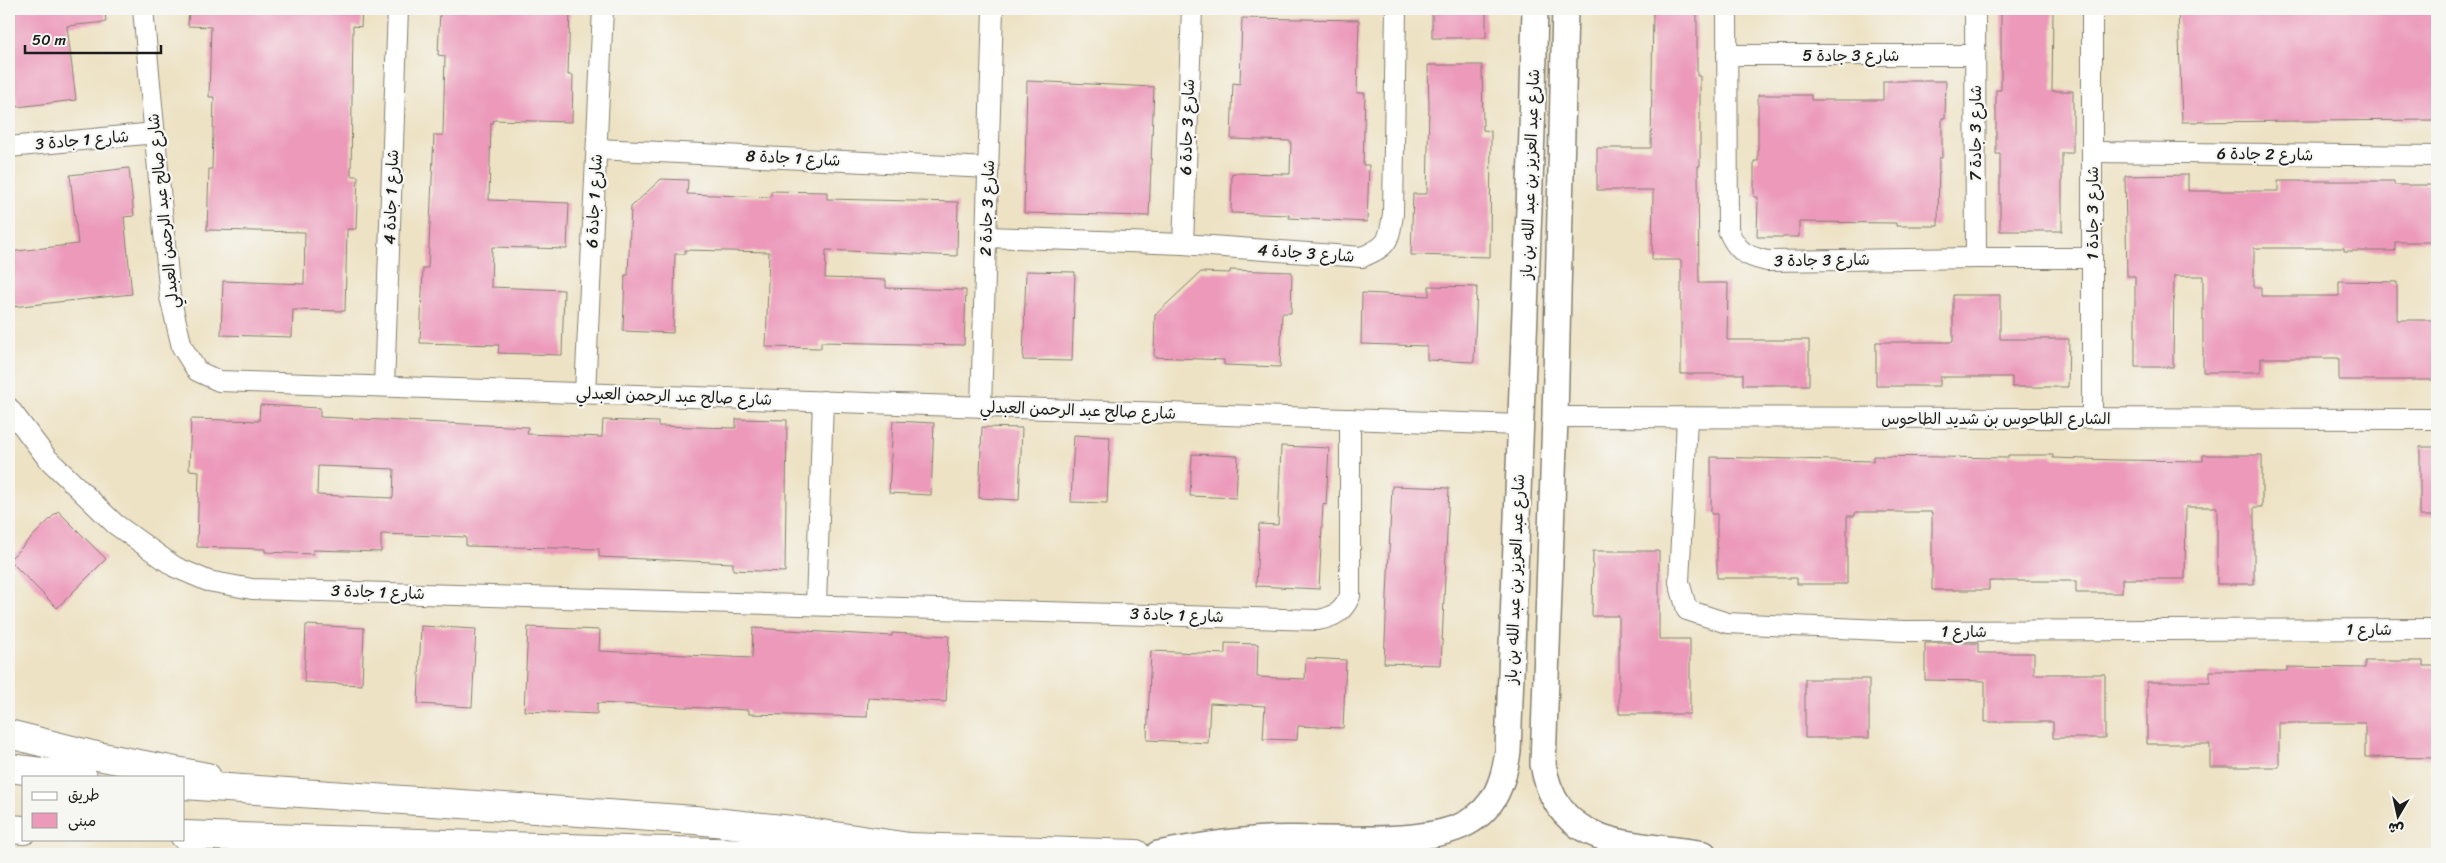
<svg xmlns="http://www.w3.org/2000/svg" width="2446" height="863" font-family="Sriracha,'Playpen Sans Arabic',sans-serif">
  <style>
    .building { fill: #ec99ba; fill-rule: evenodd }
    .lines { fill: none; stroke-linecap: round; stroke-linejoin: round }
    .minor-casing { stroke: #847f70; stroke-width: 22 }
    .tertiary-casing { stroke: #847f70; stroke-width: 28 }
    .trunk-casing { stroke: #847f70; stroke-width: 30 }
    .motorway-casing { stroke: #847f70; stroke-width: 30 }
    .minor { stroke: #fff; stroke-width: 20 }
    .tertiary { stroke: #fff; stroke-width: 25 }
    .trunk { stroke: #fff; stroke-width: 28 }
    .motorway { stroke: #fff; stroke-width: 28 }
    .labels { text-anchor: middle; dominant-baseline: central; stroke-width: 4.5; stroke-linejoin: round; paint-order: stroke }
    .street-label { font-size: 16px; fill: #1c1c1c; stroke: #f6f6f2 }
  </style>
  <rect width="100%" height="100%" fill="#f6f6f2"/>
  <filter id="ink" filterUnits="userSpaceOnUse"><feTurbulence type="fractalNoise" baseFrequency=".02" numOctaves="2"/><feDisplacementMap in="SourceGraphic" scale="10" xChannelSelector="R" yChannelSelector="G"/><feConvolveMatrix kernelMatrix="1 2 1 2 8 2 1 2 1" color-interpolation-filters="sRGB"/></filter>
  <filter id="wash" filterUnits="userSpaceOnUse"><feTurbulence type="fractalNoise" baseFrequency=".0096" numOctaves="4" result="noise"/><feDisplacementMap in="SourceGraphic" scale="20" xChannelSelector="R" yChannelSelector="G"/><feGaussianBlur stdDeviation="1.12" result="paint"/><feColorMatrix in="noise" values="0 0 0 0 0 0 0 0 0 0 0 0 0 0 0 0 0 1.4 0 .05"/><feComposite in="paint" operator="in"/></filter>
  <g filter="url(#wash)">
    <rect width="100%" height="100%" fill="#ede2c4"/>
    <g id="blocks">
      <g class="building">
        <path d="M9,9H105L106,22L67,26L76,100L17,107L9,42Z"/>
        <path d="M189,9H362L361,27L353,26L351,176H358L356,229H347L345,311L293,310L292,337L221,335L223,281L304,284L305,232L207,230L209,169H212L214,97H209L211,27L188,26Z"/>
        <path d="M440,9H570L568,75H573L572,122L494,120L493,123H491L489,200L569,203L567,249L492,247L491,287L564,290L562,355L498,353L499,345L420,343L423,268H428L434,135H443L445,56L438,55Z"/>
        <rect x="1432" y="9" width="54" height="29"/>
        <path d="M1653,9H1697V76H1700V166H1698L1699,283H1728L1727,340H1809V385H1743V374H1681V260H1652L1653,190H1597V148H1651Z"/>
        <path d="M2001,9H2053L2052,91H2073V153H2062V231H2000V154H1996V90H2001Z"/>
        <path d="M2178,9H2437V120L2182,122Z"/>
        <path d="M1242,18L1359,20L1357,93H1365L1363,165H1369L1367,222L1289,218V215L1231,213L1232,173L1290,174L1291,141L1231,139L1233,83L1240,84Z"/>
        <path d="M1428,65H1482L1483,130L1491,131L1490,257L1411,255L1413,194H1427L1429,106Z"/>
        <path d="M1027,81L1154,87L1149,216L1024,213Z"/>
        <path d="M1883,81H1946L1945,118H1942V158H1939L1938,226H1896V223L1799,222V237H1757L1758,197H1754V161H1758V95H1811V100H1883Z"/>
        <path d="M129,168L134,216L124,217L132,294L12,307L9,252L78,244L70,175Z"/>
        <path d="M2188,175V191H2278V181H2394V185H2437V242H2395V251H2344V248H2254V287H2261V296H2339V281L2397,282V320H2437V380H2339V358H2261V372H2203V276H2174L2173,367H2135V276H2127L2125,176Z"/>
        <path d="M661,179L688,180L687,194L771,197V191L827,192V199L958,202L957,256L826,250L825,278L886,280V288L966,290L964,345L821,342V348L766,347L769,252L685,250V254H675L673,333L623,331L625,275H628L631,207Z"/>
        <path d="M1230,270L1292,272L1291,313H1282L1280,367L1224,365V360L1154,357L1155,315L1201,272L1230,273Z"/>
        <path d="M1026,271L1075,272L1072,361L1023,360Z"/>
        <path d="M1429,286L1477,287L1474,362L1427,360V346L1361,344L1362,293L1429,296Z"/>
        <path d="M1953,295H2000V339H2069L2068,387H2012V377H1940V386H1876V342H1953Z"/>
        <path d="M260,405L320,408V417L528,427L527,434L602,437L603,420L658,422V426L736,428V419L787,420L785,572L733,570V563L599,557V549L466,546V537L381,534V552L313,550V554L265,552V549L197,547L199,471L189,470L191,419L259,421ZM318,466L394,469L393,498L317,495Z"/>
        <path d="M893,421L934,423L931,495L889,493Z"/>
        <path d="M982,427L1022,428L1019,500L979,498Z"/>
        <path d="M1074,435L1110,437L1107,503L1071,502Z"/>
        <path d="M1281,446L1329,448L1326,505L1323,504L1319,589L1256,586L1259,524L1278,525Z"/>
        <rect x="2420" y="447" width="17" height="69"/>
        <path d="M1192,454L1238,456L1236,498L1190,496Z"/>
        <path d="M2008,455H2053V458L2117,460L2203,461V455H2262V507H2254V584H2217V507H2186L2185,579H2122V593H2076V581H1989V590H1932V512H1855V516H1847V584H1797V578H1717V514H1711V457L1873,461V456L2008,458Z"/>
        <path d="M1392,486L1449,488L1441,665L1384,663Z"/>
        <path d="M58,511L106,559L57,608L9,560Z"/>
        <path d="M1593,551H1659V639H1690V714H1619V616H1592Z"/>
        <path d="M306,625L364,628L362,685L304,682Z"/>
        <path d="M421,626L476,629L472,707L418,704Z"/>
        <path d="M528,627L600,630L599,651L752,658L753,628L892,636V633L949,636L946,702L868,698L867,717L749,714V710L597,703V714L524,711Z"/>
        <path d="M1225,643L1258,644L1257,677L1305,679L1306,658L1346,660L1343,728L1298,726L1297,740L1263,739L1265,706L1210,703L1208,743L1147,740L1151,651L1225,654Z"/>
        <path d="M1925,643H1978V653H2034V674H2105V738H2053V722H1985V681L1925,680Z"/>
        <path d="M2365,661H2423V666H2437V758L2365,757V723H2279V767H2210V744H2147V682H2210V671H2287V667L2365,668Z"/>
        <rect x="1805" y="679" width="64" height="59"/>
      </g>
    </g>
  </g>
  <g filter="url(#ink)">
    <use href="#blocks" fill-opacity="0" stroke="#847f70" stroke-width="1"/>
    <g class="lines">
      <g class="minor-casing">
        <g id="minor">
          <path d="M143,9L170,297L182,347L197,371L219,381L1521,425"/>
          <path d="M1727,9L1728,230C1737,251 1745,256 1767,261L1976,258H2092"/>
          <path d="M1975,9L1976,258"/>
          <path d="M1727,55H1975"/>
          <path d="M9,147L155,133"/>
          <path d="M597,149L989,168"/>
          <path d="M2092,152L2437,156"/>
          <path d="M986,237L1183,244L1362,257C1388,246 1389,242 1393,214L1396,9"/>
          <path d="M1183,244L1192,9"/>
          <path d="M384,386L398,9"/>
          <path d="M585,393L603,9"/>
          <path d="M981,407L993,9"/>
          <path d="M9,408L47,458L115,524L175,567L208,581L252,589L1318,620C1334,617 1343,612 1350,596V419"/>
          <path d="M1555,417L2437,419"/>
          <path d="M1687,418L1679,582L1687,610L1727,623L1904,631L2437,629"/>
          <path d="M2092,418V9"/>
          <path d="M816,604L823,401"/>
        </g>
      </g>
      <g class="tertiary-casing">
        <g id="tertiary">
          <path d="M1565,9L1555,417L1543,764C1557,852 1636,842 1704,854"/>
          <path d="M1158,854C1194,847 1231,841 1267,839C1321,836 1422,848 1467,823C1495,808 1504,781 1508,751L1532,131L1535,9"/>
        </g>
      </g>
      <g class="trunk-casing">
        <g id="trunk">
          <path d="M9,829L24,830"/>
          <path d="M184,835L625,850L757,853L909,847L1136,854"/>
        </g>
      </g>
      <g class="motorway-casing">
        <g id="motorway">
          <path d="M9,734L92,755L207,777"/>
          <path d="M9,768L83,777"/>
          <path d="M184,785L695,820L802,831L909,847"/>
        </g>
      </g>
      <use href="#minor" class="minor"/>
      <use href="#tertiary" class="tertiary"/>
      <use href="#trunk" class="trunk"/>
      <use href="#motorway" class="motorway"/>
    </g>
  </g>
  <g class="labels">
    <g class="street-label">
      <text x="1851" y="55">شارع 3 جادة 5</text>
      <text transform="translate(1187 127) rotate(-88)">شارع 3 جادة 6</text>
      <text transform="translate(1975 133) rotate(-90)">شارع 3 جادة 7</text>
      <text transform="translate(82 140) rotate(-5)">شارع 1 جادة 3</text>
      <text transform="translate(2265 154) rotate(1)">شارع 2 جادة 6</text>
      <text transform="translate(793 158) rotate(3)">شارع 1 جادة 8</text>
      <text transform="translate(1530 174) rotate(-88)">شارع عبد العزيز بن عبد الله بن باز</text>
      <text transform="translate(391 197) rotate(-88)">شارع 1 جادة 4</text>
      <text transform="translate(594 201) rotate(-87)">شارع 1 جادة 6</text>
      <text transform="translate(987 208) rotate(-88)">شارع 3 جادة 2</text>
      <text transform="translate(163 211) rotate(-96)">شارع صالح عبد الرحمن العبدلي</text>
      <text transform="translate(2092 213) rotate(-90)">شارع 3 جادة 1</text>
      <text transform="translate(1306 253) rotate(4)">شارع 3 جادة 4</text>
      <text transform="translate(1822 260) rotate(-1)">شارع 3 جادة 3</text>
      <text transform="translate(674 396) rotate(2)">شارع صالح عبد الرحمن العبدلي</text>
      <text transform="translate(1078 410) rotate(2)">شارع صالح عبد الرحمن العبدلي</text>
      <text x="1996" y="418">الشارع الطاحوس بن شديد الطاحوس</text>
      <text transform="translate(1515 579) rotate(-88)">شارع عبد العزيز بن عبد الله بن باز</text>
      <text transform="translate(378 592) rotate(2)">شارع 1 جادة 3</text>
      <text transform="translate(1177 615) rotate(2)">شارع 1 جادة 3</text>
      <text x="2369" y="629">شارع 1</text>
      <text x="1964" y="631">شارع 1</text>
    </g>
  </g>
  <rect width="2446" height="863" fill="none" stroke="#f6f6f2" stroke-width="30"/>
  <rect x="22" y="776" width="162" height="65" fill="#f6f6f2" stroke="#9f9f9c"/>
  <rect x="32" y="792" width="25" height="8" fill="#ffffff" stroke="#9f9f9c"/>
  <text x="68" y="800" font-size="15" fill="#1c1c1c">طريق</text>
  <rect x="32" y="813" width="25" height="15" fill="#ec99ba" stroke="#9f9f9c"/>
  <text x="68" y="826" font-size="15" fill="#1c1c1c">مبنى</text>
  <g transform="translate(2398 816) rotate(189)" stroke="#f6f6f2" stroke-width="4" paint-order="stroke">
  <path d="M0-4L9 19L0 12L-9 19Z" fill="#1c1c1c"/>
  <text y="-8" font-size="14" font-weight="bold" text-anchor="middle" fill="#1c1c1c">ش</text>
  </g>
  <path d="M25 45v8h136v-8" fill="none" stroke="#1c1c1c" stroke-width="2.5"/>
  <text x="32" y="45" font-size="15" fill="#1c1c1c" stroke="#f6f6f2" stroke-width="4" paint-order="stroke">50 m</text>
</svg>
